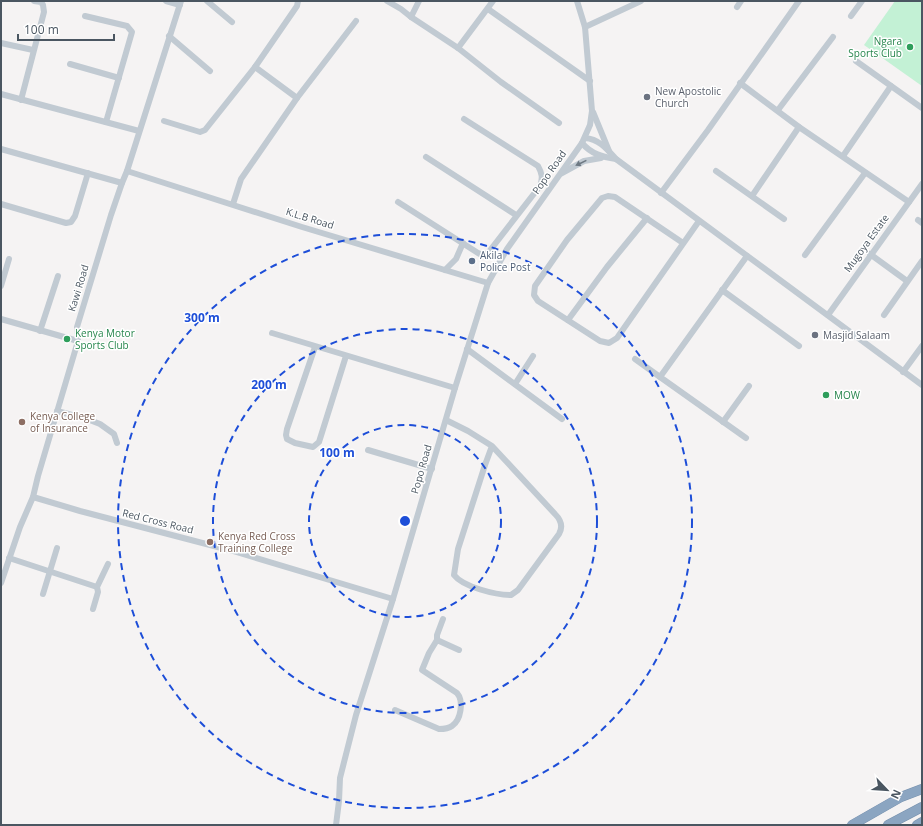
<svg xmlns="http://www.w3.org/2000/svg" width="923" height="826" font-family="'Open Sans',sans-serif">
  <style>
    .green { fill: #c3f1d5 }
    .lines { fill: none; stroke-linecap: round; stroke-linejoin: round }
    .highway-casing { stroke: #7690ad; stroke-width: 10 }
    .minor { stroke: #c1cad2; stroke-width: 6 }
    .highway { stroke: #8ba5c1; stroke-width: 9 }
    .oneway { fill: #6e7983 }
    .ring { fill: none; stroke: #1d4ed8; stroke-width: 2; stroke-dasharray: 7 5 }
    .leisure-dot { fill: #2e9e5b; stroke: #fff; stroke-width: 1.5 }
    .worship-dot { fill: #6b7280; stroke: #fff; stroke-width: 1.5 }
    .service-dot { fill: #5c6f8a; stroke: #fff; stroke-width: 1.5 }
    .education-dot { fill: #8d6e63; stroke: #fff; stroke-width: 1.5 }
    .labels { text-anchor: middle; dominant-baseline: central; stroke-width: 3; stroke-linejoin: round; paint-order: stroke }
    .leisure-label { font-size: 10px; fill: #27864d; stroke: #fff; text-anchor: start }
    .worship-label { font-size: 10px; fill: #5b616d; stroke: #fff; text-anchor: start }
    .street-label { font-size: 10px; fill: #4a5661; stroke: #fff }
    .service-label { font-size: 10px; fill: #4e5e75; stroke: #fff; text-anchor: start }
    .education-label { font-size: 10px; fill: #785e54; stroke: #fff; text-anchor: start }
    .centre { fill: #1d4ed8; stroke: #fff; stroke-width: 2 }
    .ring-label { font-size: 12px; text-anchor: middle; font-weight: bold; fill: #1d4ed8; stroke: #fff; stroke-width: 3; stroke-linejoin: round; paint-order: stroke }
  </style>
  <rect width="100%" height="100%" fill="#f5f3f3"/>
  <path class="green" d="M895,1H922V86L864,45Z"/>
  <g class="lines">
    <g class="highway-casing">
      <g id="highway">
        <path d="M852,825L901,797L922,789"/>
        <path d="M888,825L922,807"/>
        <path d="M917,825L922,822"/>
      </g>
    </g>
    <g class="minor">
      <path d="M166,1L180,5"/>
      <path d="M207,1L232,22"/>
      <path d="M387,1L401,9L411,17L458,48L501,82L559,123"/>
      <path d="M737,7L741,1"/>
      <path d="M488,9L590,81"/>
      <path d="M85,16L127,26L132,32L106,122"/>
      <path d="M851,16L862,1"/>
      <path d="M411,17L419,1"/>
      <path d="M585,27L641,1"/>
      <path d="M169,36L210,71"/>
      <path d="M1,43L33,50"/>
      <path d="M458,48L493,1"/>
      <path d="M856,61L922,108"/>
      <path d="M70,64L119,78"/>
      <path d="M255,67L297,98"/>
      <path d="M740,83L799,127L909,202"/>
      <path d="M1,94L139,131"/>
      <path d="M21,100L44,12L43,5L41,2L34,1"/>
      <path d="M778,110L833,37"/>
      <path d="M593,112L609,151"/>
      <path d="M164,121L200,132L205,130L255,67L297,6L298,1"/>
      <path d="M585,138C599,139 607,149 616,159"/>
      <path d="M582,143C591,154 603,157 616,159L922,385"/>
      <path d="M1,149L122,183"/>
      <path d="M843,156L891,86"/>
      <path d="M426,157L516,215"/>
      <path d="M127,171L302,227L488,283"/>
      <path d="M716,171L784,219"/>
      <path d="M562,173L584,161L601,158"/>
      <path d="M661,193L708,130L799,1"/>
      <path d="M752,196L799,127"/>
      <path d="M398,202L478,253L482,255L488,253L540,186C543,178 542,173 538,166L464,119"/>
      <path d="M1,204L66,223L71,222L75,216L88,173"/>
      <path d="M233,204L241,179L297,98L356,21"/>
      <path d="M918,220L922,223"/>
      <path d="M683,243L615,197L608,196L602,198L567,240L535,286L534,295L538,301L600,341L609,343L617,338L699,221"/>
      <path d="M870,254L907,281"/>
      <path d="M805,255L865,173"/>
      <path d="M445,270L456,259L463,243"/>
      <path d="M1,286L9,259"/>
      <path d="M722,290L799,346"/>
      <path d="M828,315L922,184"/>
      <path d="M884,315L922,261"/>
      <path d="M1,319L78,341"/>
      <path d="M568,320L607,267L647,218"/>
      <path d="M40,331L58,276"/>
      <path d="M272,333L455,388"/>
      <path d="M315,347L287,429L286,435L287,439L295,443L313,447L319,442L346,356"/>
      <path d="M467,349L562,419"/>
      <path d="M635,359L660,377"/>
      <path d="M903,372L922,346"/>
      <path d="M515,384L533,356"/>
      <path d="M57,411L87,419L100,424L114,434L117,443"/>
      <path d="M446,420L468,431L492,446L555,514C561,520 563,527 559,534L518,590L511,595C496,595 463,587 454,575L458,549L485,465L492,446"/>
      <path d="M723,422L749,386"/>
      <path d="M746,438L660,377L747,256"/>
      <path d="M368,450L432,469"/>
      <path d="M33,497L80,511L233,551L393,599"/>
      <path d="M9,558L97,587"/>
      <path d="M1,583L20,527L33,497L38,476L78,341L77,327L111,215L122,183L127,171L181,1"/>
      <path d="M43,594L57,548"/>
      <path d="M93,609L98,592L97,587L108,564"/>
      <path d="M437,640V635L443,619"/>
      <path d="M395,710L439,729C443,729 448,729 452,726C461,720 464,701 457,693L422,670L429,653L437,640L459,650"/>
      <path d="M336,825L339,801L340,778L356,715L393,599L455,388L488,283L507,249L582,143L590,125L592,111L585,27L577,1"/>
    </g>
    <use href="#highway" class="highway"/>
  </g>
  <defs><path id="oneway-solid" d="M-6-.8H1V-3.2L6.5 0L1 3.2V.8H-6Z"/></defs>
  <use class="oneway" href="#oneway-solid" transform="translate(581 163) rotate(154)"/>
  <g class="ring">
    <circle cx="405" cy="521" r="96"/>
    <circle cx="405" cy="521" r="192"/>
    <circle cx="405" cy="521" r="287"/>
  </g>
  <g class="leisure-dot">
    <circle cx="910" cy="47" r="4"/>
    <circle cx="67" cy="339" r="4"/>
    <circle cx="826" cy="395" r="4"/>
  </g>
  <g class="worship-dot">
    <circle cx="647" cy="97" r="4"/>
    <circle cx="815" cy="335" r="4"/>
  </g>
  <circle class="service-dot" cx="472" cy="261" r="4"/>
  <g class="education-dot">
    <circle cx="22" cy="422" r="4"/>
    <circle cx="210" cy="542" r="4"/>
  </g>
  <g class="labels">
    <g class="leisure-label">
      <text x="902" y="41" text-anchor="end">Ngara<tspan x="902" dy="12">Sports Club</tspan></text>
      <text x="75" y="333">Kenya Motor<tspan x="75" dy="12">Sports Club</tspan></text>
      <text x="834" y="395">MOW</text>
    </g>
    <g class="worship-label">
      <text x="655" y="91">New Apostolic<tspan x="655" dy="12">Church</tspan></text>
      <text x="823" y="335">Masjid Salaam</text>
    </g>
    <g class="street-label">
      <text transform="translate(549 172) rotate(-55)">Popo Road</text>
      <text transform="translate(310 218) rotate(17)">K.L.B Road</text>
      <text transform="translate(866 243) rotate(-54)">Mugoya Estate</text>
      <text transform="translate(78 288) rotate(-73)">Kawi Road</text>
      <text transform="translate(421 469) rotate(-74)">Popo Road</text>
      <text transform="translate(158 521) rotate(14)">Red Cross Road</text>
    </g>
    <g class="service-label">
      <text x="480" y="255">Akila<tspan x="480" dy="12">Police Post</tspan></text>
    </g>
    <g class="education-label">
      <text x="30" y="416">Kenya College<tspan x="30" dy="12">of Insurance</tspan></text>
      <text x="218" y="536">Kenya Red Cross<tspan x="218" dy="12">Training College</tspan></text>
    </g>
  </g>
  <circle cx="405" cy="521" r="6" class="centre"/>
  <g class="ring-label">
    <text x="202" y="322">300 m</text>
    <text x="269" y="389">200 m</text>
    <text x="337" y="457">100 m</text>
  </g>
  <rect width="923" height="826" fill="none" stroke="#4a5661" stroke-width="4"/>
  <g transform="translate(887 790) rotate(115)" stroke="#ffffff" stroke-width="3" paint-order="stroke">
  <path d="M0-3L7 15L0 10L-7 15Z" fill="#4a5661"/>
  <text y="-6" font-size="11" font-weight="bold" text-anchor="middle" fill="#4a5661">N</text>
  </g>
  <path d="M18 34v6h96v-6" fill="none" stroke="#4a5661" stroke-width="2"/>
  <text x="24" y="34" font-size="12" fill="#4a5661" stroke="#ffffff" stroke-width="3" paint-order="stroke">100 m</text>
</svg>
